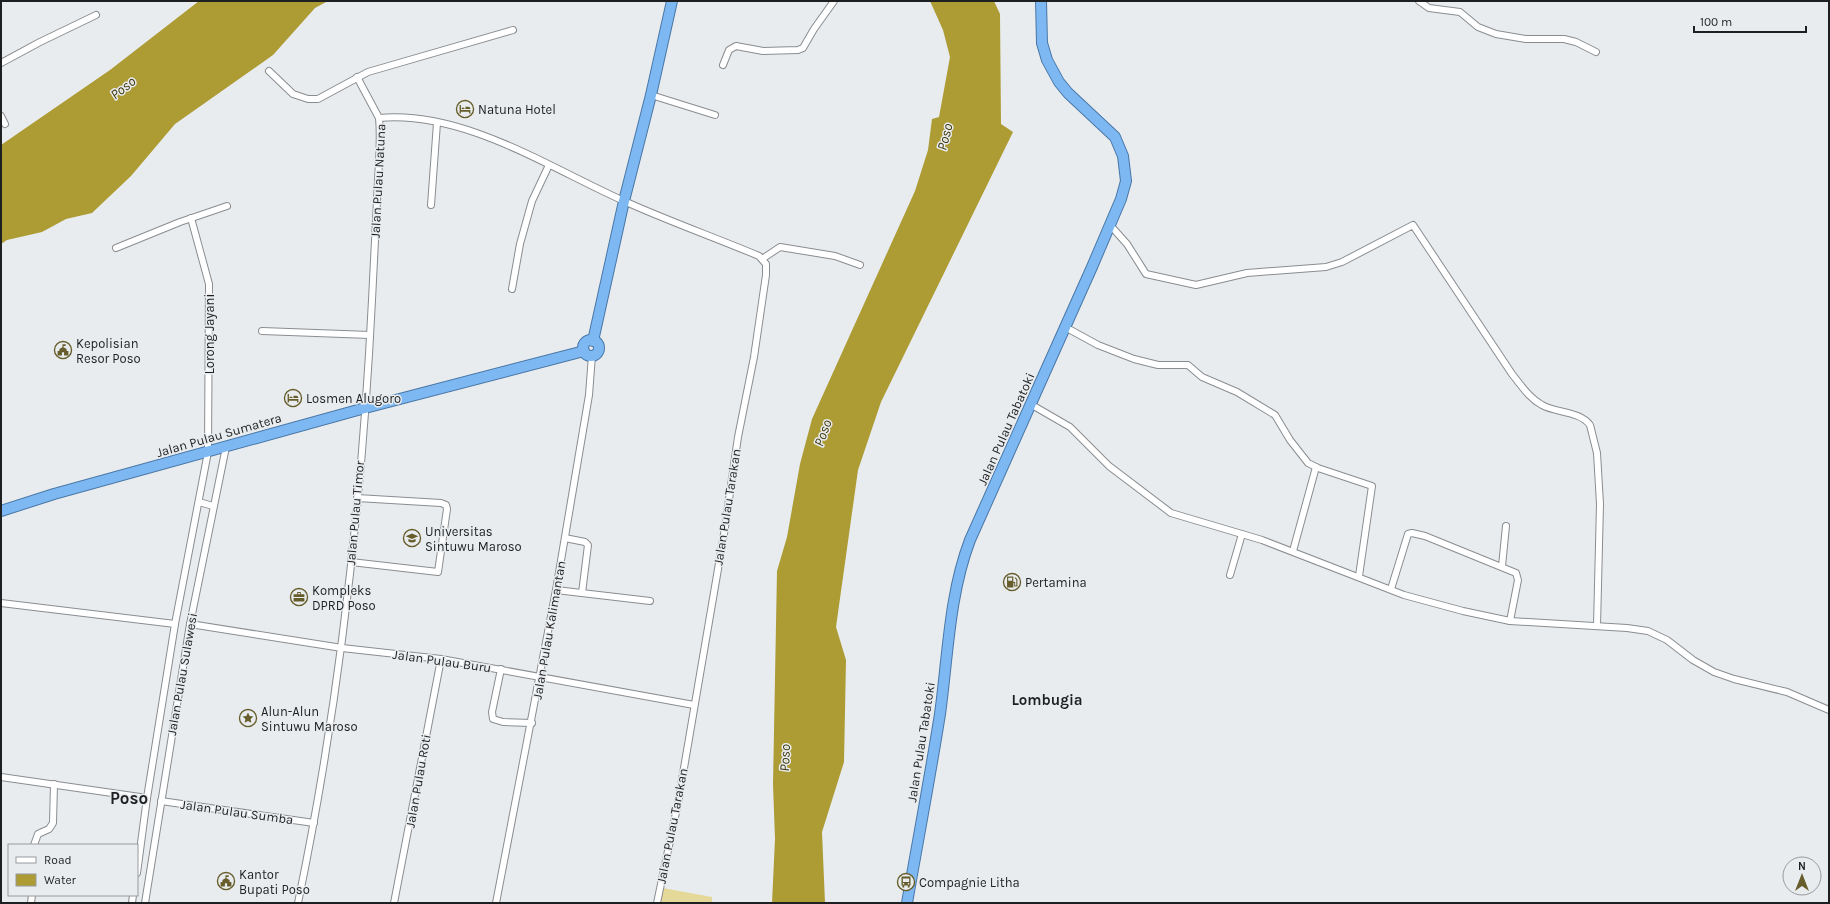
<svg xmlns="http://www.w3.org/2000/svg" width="1830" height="904" font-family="Karla,sans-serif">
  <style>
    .green { fill: #e4d999 }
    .water { fill: #ad9b34 }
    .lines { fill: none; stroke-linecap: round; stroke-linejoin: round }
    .minor-casing { stroke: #8a8d90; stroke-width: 8 }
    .trunk-casing { stroke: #4877a6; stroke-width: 12 }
    .minor { stroke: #fff; stroke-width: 6 }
    .trunk { stroke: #7eb8f2; stroke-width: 10 }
    .labels { text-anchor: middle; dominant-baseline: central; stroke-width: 3; stroke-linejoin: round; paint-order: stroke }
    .poi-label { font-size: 13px; fill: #1e1f20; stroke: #e9ecef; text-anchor: start }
    .street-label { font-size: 13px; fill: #1e1f20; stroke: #e9ecef }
    .water-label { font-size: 14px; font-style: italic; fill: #3e370b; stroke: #e9ecef }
    .quarter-label { font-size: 15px; font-weight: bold; fill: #1e1f20; stroke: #e9ecef }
    .district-label { font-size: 17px; font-weight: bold; fill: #1e1f20; stroke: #e9ecef }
  </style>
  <rect width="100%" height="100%" fill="#e9ecef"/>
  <path class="green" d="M663,888L712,897V903H660Z"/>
  <g class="water">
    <path d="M199,1H328L315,8L273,55L175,124L131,176L92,213L66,219L42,232L7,240L1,244V145L110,70Z"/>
    <path d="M930,1H994L1000,14L1001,124L1013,132L881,402L858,470L836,627L846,660L844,762L822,832L825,903H772L775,839L773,784L777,571L787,537L800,464L812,419L915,191L928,150L932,119L939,117L950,57L943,30Z"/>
  </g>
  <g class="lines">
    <g class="minor-casing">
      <g id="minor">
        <path d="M1419,1L1429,8L1460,12L1478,27L1496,34L1526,39H1564L1576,42L1596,52"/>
        <path d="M1,63L40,42L96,15"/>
        <path d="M723,65L729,50L736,46L763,51L798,50L803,48L814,29L834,1"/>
        <path d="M269,71L293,94L308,99H318L368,72L513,30"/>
        <path d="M357,77L379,118"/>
        <path d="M651,95L715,115"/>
        <path d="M1,116L5,124"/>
        <path d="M431,205L437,123"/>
        <path d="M1110,225L1127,244L1146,274L1196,285L1247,273L1326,267L1342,262L1413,225L1512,374C1521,385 1529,398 1542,405C1556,413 1580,411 1590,425L1597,453L1600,504L1597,626"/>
        <path d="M116,248L180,222L227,206"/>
        <path d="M762,259L780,247L835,256L860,265"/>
        <path d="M512,289L520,244L532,201L549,165"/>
        <path d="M1065,327L1098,345L1134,359L1158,365H1188L1202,377L1237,392L1275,415L1290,440L1308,463L1318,468L1372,486L1359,576"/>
        <path d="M262,331L370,335"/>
        <path d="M1032,405L1070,427L1109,466L1171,513L1262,540L1404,595L1463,611L1510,621L1627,628L1648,631L1667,640L1693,660L1714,672L1734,679L1787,692L1829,710"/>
        <path d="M199,502L213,506"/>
        <path d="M565,538L585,542L588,545L582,593"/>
        <path d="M1293,551L1316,467"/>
        <path d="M351,562L438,572L447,509L446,505L441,503L357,498"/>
        <path d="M1502,566L1506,526"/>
        <path d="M1230,575L1242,534"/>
        <path d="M1391,589L1408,534L1412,533L1425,536L1516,573L1518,580L1510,621"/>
        <path d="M556,590L650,601"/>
        <path d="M1,603L175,624"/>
        <path d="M190,624L342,648L441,659L694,705"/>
        <path d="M501,669L492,712L493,719L503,722L532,723"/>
        <path d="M1,777L147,798"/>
        <path d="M161,801L314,823"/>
        <path d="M34,845L38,834L49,829L53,823L54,784"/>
        <path d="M137,873L147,798L175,624L208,452L209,284L191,218"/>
        <path d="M31,903L32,895"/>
        <path d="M132,903L133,895"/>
        <path d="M145,903L190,624L226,447"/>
        <path d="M298,903C339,705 362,502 372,300C374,260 376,221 378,181C379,160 381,139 379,118C463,110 550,168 624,201C668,221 714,237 759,256L766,264V275L754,357L738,437L724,534L678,803L657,903"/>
        <path d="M394,903L441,659"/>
        <path d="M496,903L556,590L589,395L592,355"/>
      </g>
    </g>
    <g class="trunk-casing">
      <g id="trunk">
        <circle cx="591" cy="348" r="8"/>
        <path d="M593,341L624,201L651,95L672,1"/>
        <path d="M1,511L54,494L365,408L584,351"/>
        <path d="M907,903C918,840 930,777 940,714C948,656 949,595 970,540L1092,267L1121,199L1126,181L1123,156L1115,137L1068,93L1059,82L1047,60L1042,43L1041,1"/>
      </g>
    </g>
    <use href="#minor" class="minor"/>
    <use href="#trunk" class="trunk"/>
  </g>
  <defs>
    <g id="hotel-ring" transform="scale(0.9)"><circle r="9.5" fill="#e9ecef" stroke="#665d2a" stroke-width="1.5"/><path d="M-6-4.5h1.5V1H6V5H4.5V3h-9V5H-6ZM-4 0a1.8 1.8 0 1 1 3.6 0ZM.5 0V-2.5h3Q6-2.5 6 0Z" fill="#665d2a"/></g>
    <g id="civic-ring" transform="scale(0.9)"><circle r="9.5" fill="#e9ecef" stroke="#665d2a" stroke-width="1.5"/><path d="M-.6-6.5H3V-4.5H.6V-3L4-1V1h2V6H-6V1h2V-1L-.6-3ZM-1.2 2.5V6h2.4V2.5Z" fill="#665d2a"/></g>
    <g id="university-ring" transform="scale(0.9)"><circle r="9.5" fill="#e9ecef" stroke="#665d2a" stroke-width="1.5"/><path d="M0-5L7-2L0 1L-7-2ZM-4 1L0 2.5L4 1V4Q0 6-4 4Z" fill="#665d2a"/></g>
    <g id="fuel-ring" transform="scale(0.9)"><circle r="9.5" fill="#e9ecef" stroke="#665d2a" stroke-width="1.5"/><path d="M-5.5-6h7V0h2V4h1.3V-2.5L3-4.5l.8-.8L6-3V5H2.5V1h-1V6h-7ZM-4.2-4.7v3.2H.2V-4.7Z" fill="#665d2a"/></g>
    <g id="office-ring" transform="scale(0.9)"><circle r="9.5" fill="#e9ecef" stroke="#665d2a" stroke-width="1.5"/><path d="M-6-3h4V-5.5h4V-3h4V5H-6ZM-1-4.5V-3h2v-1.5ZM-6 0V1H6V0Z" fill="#665d2a"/></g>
    <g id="sight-ring" transform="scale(0.9)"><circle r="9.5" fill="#e9ecef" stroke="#665d2a" stroke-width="1.5"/><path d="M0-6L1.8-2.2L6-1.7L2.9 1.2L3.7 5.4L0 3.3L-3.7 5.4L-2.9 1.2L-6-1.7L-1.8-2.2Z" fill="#665d2a"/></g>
    <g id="bus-ring" transform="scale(0.9)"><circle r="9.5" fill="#e9ecef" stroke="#665d2a" stroke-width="1.5"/><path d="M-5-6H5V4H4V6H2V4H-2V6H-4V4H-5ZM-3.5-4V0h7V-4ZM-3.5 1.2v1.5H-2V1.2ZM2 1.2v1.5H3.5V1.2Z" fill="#665d2a"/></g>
  </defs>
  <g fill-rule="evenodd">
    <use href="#hotel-ring" x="465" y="109"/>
    <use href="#civic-ring" x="63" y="350"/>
    <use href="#hotel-ring" x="293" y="398"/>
    <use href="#university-ring" x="412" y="538"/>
    <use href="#fuel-ring" x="1012" y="582"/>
    <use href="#office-ring" x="299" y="597"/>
    <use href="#sight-ring" x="248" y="718"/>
    <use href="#civic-ring" x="226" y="881"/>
    <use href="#bus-ring" x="906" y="882"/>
  </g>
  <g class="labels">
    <g class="poi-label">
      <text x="478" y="109">Natuna Hotel</text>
      <text x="76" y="343">Kepolisian<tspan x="76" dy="15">Resor Poso</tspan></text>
      <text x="306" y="398">Losmen Alugoro</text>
      <text x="425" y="531">Universitas<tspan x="425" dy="15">Sintuwu Maroso</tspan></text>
      <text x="1025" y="582">Pertamina</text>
      <text x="312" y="590">Kompleks<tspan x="312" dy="15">DPRD Poso</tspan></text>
      <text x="261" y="711">Alun-Alun<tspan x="261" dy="15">Sintuwu Maroso</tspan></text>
      <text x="239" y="874">Kantor<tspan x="239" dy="15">Bupati Poso</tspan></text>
      <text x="919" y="882">Compagnie Litha</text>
    </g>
    <g class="street-label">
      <text transform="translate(378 181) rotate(-87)">Jalan Pulau Natuna</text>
      <text transform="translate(209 334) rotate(-90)">Lorong Jayani</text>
      <text transform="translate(1006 429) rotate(-66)">Jalan Pulau Tabatoki</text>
      <text transform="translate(219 435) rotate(-16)">Jalan Pulau Sumatera</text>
      <text transform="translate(727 507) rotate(-81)">Jalan Pulau Tarakan</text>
      <text transform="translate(355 513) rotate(-85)">Jalan Pulau Timor</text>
      <text transform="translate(549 630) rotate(-80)">Jalan Pulau Kalimantan</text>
      <text transform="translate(442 661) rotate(8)">Jalan Pulau Buru</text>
      <text transform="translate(182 674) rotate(-80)">Jalan Pulau Sulawesi</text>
      <text transform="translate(921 742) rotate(-81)">Jalan Pulau Tabatoki</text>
      <text transform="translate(418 781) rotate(-80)">Jalan Pulau Roti</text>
      <text transform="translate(237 812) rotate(8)">Jalan Pulau Sumba</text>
      <text transform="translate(672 826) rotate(-79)">Jalan Pulau Tarakan</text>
    </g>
    <g class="water-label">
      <text transform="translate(123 88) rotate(-38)">Poso</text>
      <text transform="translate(945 137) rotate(-76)">Poso</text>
      <text transform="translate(823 433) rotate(-70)">Poso</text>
      <text transform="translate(785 758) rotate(-88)">Poso</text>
    </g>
    <g class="quarter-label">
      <text x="1047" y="700">Lombugia</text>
    </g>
    <g class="district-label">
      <text x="129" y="798">Poso</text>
    </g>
  </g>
  <rect width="1830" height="904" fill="none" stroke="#1e1f20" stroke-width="4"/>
  <rect x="8" y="844" width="130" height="52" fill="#e9ecef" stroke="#989a9c"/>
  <rect x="16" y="857" width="20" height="6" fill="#ffffff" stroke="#989a9c"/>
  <text x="44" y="864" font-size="12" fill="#1e1f20">Road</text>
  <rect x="16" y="874" width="20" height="12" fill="#ad9b34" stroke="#989a9c"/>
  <text x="44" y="884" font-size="12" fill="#1e1f20">Water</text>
  <g transform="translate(1802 876)"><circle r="19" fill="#e9ecef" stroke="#989a9c"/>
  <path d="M0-3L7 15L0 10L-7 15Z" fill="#665d2a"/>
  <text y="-6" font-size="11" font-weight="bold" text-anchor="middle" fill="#1e1f20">N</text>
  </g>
  <path d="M1694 26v6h112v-6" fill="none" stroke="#1e1f20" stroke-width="2"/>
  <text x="1700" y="26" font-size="12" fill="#1e1f20" stroke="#e9ecef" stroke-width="3" paint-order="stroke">100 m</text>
</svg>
